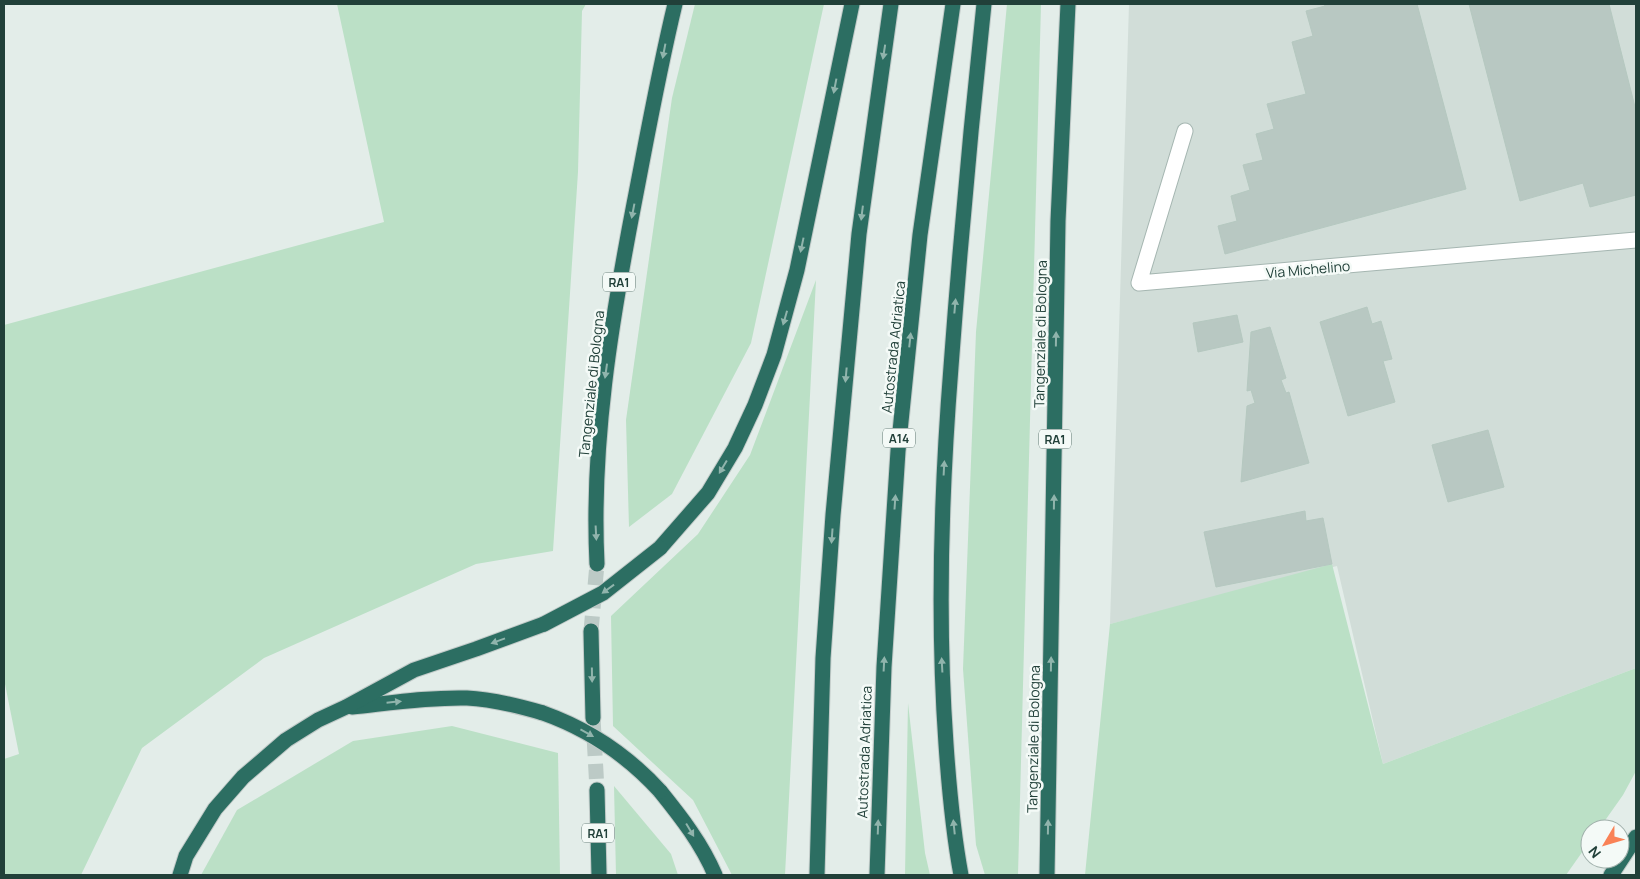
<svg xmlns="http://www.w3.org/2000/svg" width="1640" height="879" font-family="Manrope,sans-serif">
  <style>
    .built { fill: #d1ddd8 }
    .green { fill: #bbe0c6 }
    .building { fill: #b8c8c2; stroke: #b5c8c0 }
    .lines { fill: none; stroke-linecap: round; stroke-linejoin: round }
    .highway-tunnel { stroke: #bccac6; stroke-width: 15; stroke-dasharray: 15 8; stroke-linecap: butt }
    .minor-casing { stroke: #a5b6b1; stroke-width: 17 }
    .highway-casing { stroke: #c1cac8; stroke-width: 17 }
    .minor { stroke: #fff; stroke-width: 15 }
    .highway { stroke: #2c6e62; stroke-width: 15 }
    .highway-bridge-casing { stroke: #c1cac8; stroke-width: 17; stroke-linecap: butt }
    .highway-bridge { stroke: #2c6e62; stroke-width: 15 }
    .oneway { fill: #90b4ac }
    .labels { text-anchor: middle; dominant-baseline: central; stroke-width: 5; stroke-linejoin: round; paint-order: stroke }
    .shield { fill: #f4faf7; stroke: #607872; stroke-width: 1 }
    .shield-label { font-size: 12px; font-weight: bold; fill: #214039 }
    .street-label { font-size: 14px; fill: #214039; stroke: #f4faf7 }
  </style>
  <rect width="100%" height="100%" fill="#e3ede9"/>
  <path class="built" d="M1129,4H1636V668L1383,764L1337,566L1110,624Z"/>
  <g class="green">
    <path d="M337,4H586L582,11L578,172L553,551L476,564L264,658L142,748L81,875H4V759L19,754L4,679V325L384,222Z"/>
    <path d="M695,4H824L751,343L672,494L629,527L626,420L672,98Z"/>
    <path d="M1007,4H1041L1018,875H985L976,845L963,669L976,332Z"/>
    <path d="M816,280L785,875H732L693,800L613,726L611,616L698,534L750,455Z"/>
    <path d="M1332,564L1383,764L1636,668V771L1623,795L1599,829H1590V841L1566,875H1085L1110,624Z"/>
    <path d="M908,703L925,853L930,875H905Z"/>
    <path d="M452,726L558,753L560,875H201L237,810L353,741Z"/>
    <path d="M614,786L671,854L678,875H616Z"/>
  </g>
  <g class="building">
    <path d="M1324,4H1417L1466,189L1225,254L1218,226L1237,221L1231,196L1250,190L1243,165L1263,160L1256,134L1274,129L1267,104L1306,94L1292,42L1313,36L1306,11L1325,6Z"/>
    <path d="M1469,4H1609L1636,111V195L1590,207L1583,183L1520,201Z"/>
    <path d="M1367,307L1372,324L1381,321L1392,359L1383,361L1395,402L1348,416L1320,322Z"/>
    <path d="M1237,315L1243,342L1198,352L1193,323Z"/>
    <path d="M1270,327L1286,378L1281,380L1286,393L1289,392L1309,463L1241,482L1247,406L1255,403L1251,390L1247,391L1251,332Z"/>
    <path d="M1488,430L1504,487L1448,502L1432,445Z"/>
    <path d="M1305,511L1306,521L1323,518L1332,564L1216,587L1204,532Z"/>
  </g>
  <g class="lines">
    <g class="highway-tunnel">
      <path d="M591,631L597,564"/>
      <path d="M593,718L597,790"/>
    </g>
    <g class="minor-casing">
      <path id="minor" d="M1185,131L1139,283L1636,240"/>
    </g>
    <g class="highway-casing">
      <g id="highway">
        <path d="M660,548L708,493L735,448L755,405L774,355L797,270L852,4"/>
        <path d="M597,564C591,443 611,323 634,204C647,137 659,70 675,4"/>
        <path d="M591,631L593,718"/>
        <path d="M352,707C390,703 429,697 467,698C493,699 519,706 543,713"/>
        <path d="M597,790L599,875"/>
        <path d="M660,791C681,817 702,844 715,875"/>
        <path d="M180,875L186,856L215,809L243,777L286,740L318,720L346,707L414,670L476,649L544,624"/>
        <path d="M817,875L823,658L833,515L859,234L891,4"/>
        <path d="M877,875L884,667L898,451L920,235L953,4"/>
        <path d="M961,875C953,832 949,788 946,744C937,618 941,493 951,367C960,246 971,125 984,4"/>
        <path d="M1047,875L1058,221L1068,4"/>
        <path d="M1611,875L1636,837"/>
      </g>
    </g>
    <use href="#minor" class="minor"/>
    <use href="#highway" class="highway"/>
    <g class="highway-bridge-casing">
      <g id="highway-bridge">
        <path d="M544,624L603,593L660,548"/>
        <path d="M543,713C588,729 628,756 660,791"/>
      </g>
    </g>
    <use href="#highway-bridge" class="highway-bridge"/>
  </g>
  <defs><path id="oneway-solid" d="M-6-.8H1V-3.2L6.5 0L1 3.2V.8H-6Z" transform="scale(1.25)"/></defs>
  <g class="oneway">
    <use href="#oneway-solid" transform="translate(664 51) rotate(101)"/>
    <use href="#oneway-solid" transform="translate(884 52) rotate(99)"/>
    <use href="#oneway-solid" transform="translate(835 86) rotate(101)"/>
    <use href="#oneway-solid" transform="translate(633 211) rotate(101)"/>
    <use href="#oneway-solid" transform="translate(862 213) rotate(97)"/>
    <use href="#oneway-solid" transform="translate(802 245) rotate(102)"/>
    <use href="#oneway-solid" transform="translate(955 306) rotate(-85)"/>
    <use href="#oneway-solid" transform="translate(785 318) rotate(106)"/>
    <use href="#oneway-solid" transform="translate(1056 339) rotate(-89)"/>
    <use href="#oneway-solid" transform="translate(910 340) rotate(-84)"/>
    <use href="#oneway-solid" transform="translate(606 371) rotate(98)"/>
    <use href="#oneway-solid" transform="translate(846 375) rotate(95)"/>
    <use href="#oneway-solid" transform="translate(723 467) rotate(121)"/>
    <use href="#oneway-solid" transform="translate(944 468) rotate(-87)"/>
    <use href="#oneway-solid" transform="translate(895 502) rotate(-86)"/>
    <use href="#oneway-solid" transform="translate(1054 502) rotate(-89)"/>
    <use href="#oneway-solid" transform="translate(596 533) rotate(87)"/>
    <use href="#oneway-solid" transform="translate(832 536) rotate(94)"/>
    <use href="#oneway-solid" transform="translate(608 589) rotate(144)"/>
    <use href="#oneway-solid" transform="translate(498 641) rotate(160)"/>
    <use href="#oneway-solid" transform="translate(884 664) rotate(-87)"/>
    <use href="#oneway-solid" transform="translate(1051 664) rotate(-89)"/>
    <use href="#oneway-solid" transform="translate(942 665) rotate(-93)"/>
    <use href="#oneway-solid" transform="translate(592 675) rotate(89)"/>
    <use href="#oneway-solid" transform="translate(394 702) rotate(-6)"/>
    <use href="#oneway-solid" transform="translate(587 733) rotate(29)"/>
    <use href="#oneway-solid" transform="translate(878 827) rotate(-88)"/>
    <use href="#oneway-solid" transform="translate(954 827) rotate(-96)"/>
    <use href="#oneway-solid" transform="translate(1048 827) rotate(-89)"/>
    <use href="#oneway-solid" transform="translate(690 830) rotate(59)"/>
  </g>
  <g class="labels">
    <g class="shield">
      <rect x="603" y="272.5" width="32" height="19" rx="4"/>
      <rect x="883" y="428.5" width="32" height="19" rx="4"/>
      <rect x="1039" y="429.5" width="32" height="19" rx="4"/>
      <rect x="582" y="823.5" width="32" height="19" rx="4"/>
    </g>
    <g class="shield-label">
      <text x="619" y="282">RA1</text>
      <text x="899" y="438">A14</text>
      <text x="1055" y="439">RA1</text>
      <text x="598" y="833">RA1</text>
    </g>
    <g class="street-label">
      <text transform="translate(1308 269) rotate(-5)">Via Michelino</text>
      <text transform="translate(1040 334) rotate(-89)">Tangenziale di Bologna</text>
      <text transform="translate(893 347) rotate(-84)">Autostrada Adriatica</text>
      <text transform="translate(591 384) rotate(-84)">Tangenziale di Bologna</text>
      <text transform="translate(1033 739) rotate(-89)">Tangenziale di Bologna</text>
      <text transform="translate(864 752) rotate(-88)">Autostrada Adriatica</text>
    </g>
  </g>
  <rect width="1640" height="879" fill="none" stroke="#214039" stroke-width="10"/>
  <g transform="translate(1605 844) rotate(232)"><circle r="24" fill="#f4faf7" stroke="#a0b0ab"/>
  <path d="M0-4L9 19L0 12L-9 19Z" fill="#f98256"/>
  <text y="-8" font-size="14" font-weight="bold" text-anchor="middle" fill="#214039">N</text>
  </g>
</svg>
